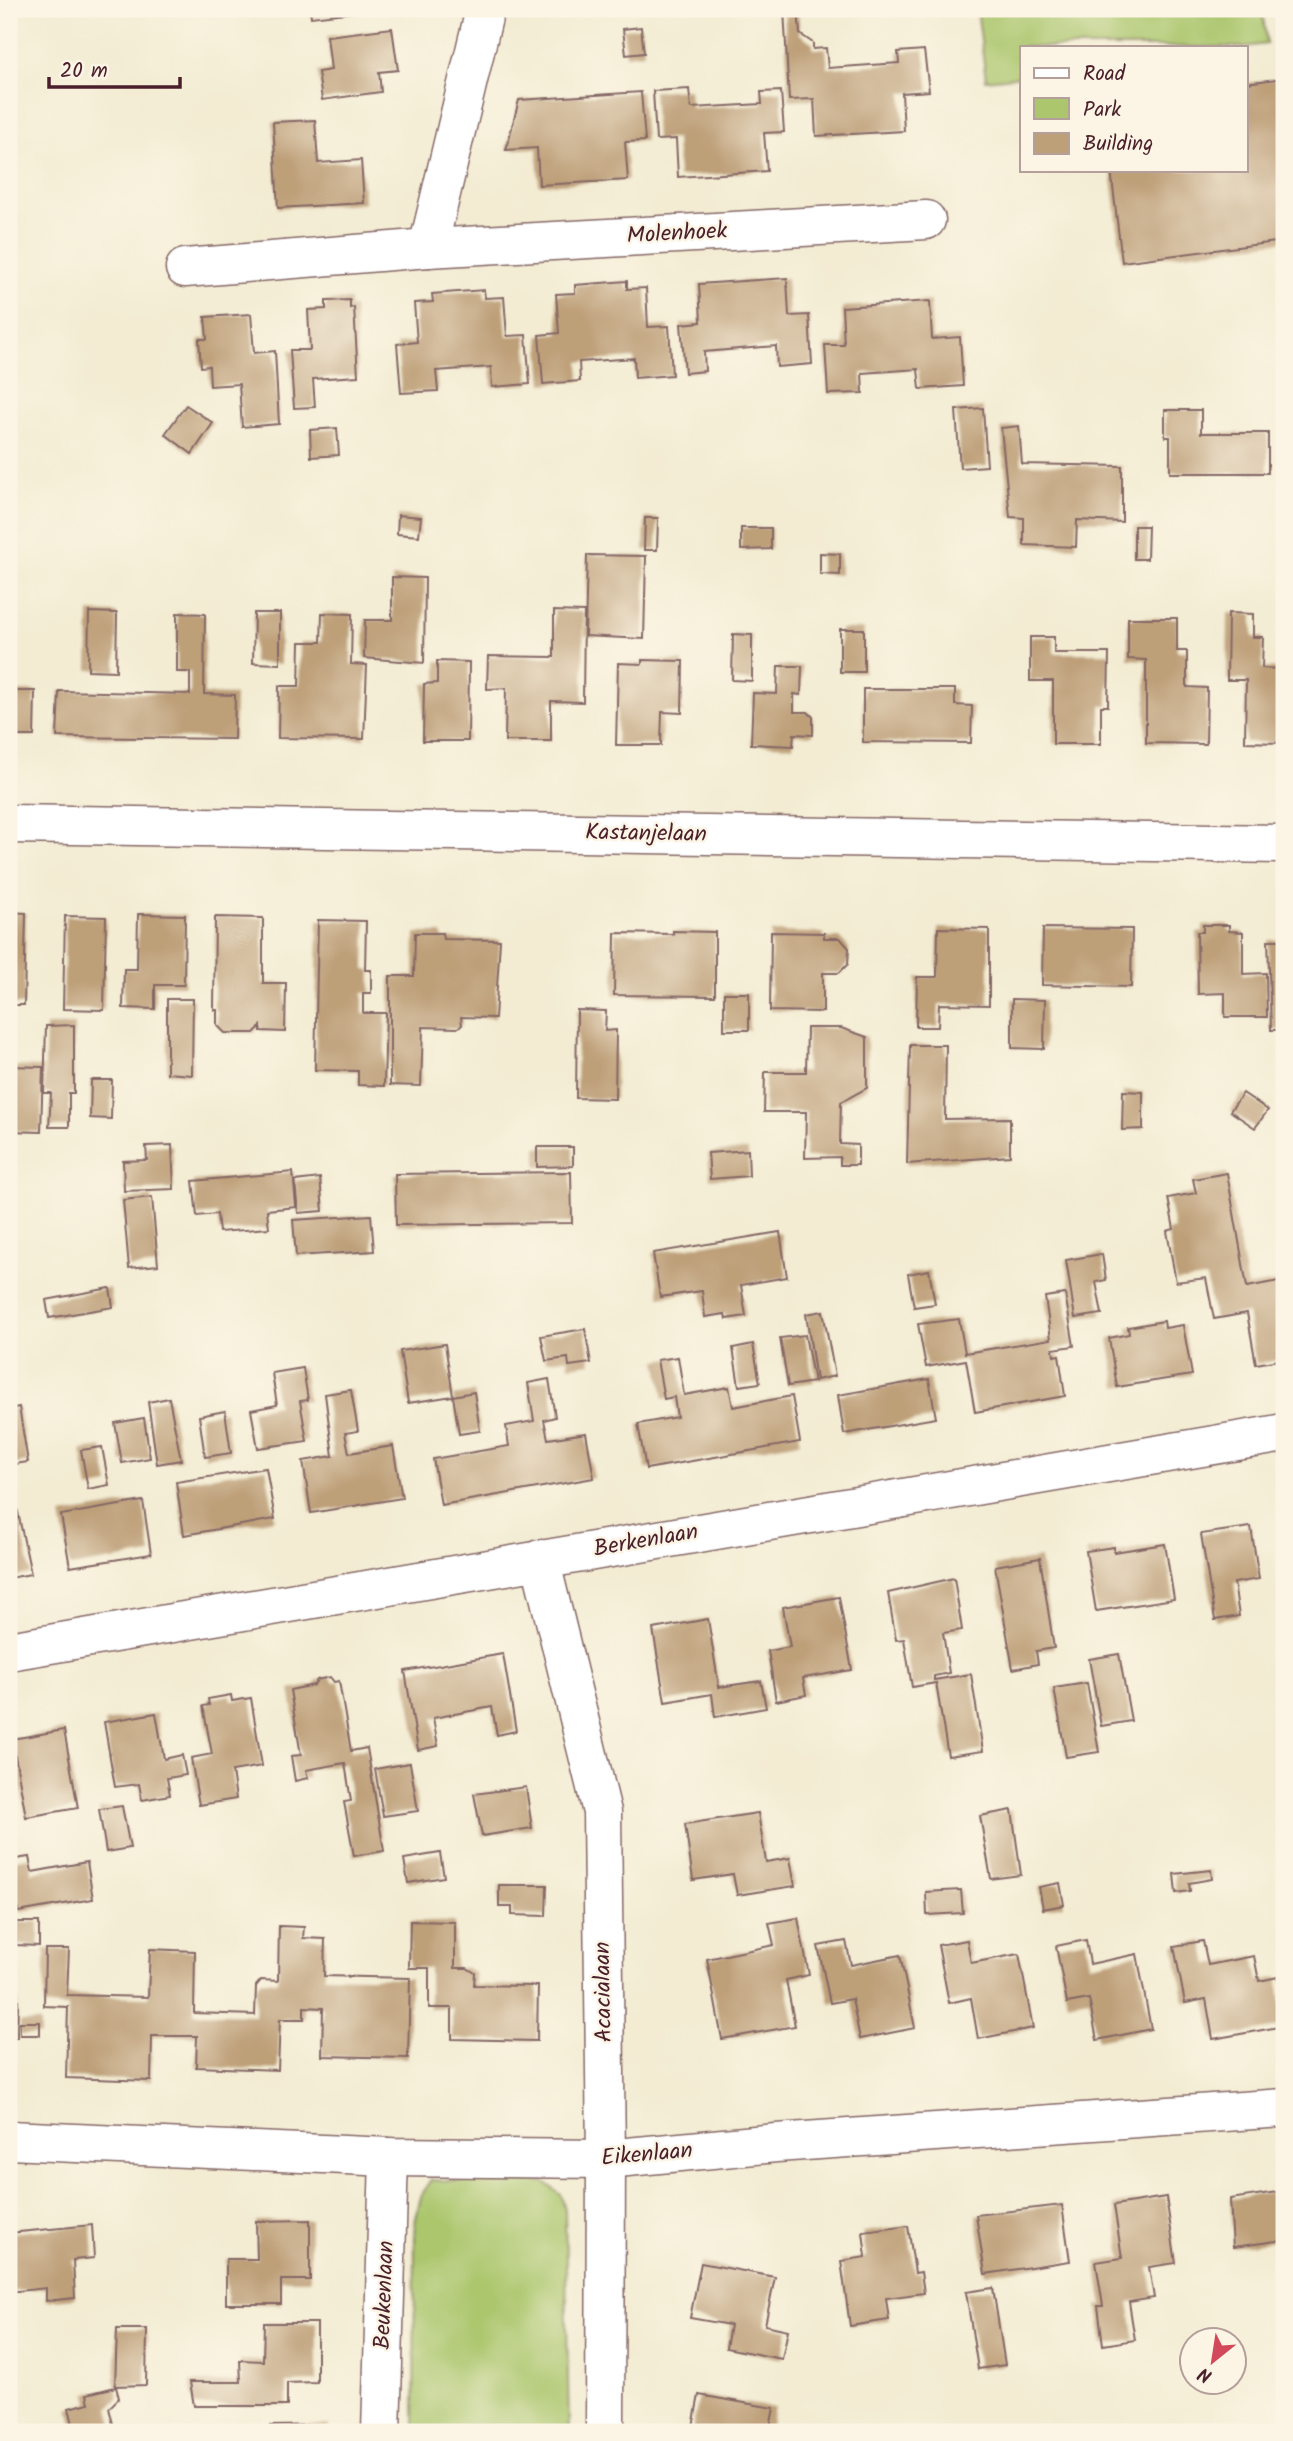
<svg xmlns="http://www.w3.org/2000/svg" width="1293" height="2441" font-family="Kalam,sans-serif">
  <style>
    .green { fill: #abc66d; stroke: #7a724c; stroke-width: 2 }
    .building { fill: #bd9f78 }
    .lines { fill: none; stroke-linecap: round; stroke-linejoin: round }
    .street-casing { stroke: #856766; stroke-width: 41 }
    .street { stroke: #fff; stroke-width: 38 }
    .labels { text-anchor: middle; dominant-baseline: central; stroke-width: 5; stroke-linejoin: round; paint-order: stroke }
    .street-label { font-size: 23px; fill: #4a1f2b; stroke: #fcf5e5 }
  </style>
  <rect width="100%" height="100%" fill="#fcf5e5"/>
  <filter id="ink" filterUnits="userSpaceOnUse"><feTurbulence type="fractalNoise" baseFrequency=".0143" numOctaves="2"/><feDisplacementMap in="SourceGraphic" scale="14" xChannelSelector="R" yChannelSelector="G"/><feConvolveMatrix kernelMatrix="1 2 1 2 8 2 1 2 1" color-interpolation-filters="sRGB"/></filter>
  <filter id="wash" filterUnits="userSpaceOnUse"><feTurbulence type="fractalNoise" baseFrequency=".00686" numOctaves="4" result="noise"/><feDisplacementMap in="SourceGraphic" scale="28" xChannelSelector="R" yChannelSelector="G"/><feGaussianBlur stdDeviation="1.57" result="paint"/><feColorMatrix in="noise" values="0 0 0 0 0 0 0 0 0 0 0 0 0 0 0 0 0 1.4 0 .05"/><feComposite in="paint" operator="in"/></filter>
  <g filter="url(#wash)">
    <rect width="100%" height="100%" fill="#f3ecd3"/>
    <g class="green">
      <path d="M977,9H1262L1267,44L1244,47H1022V76L986,80Z"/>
      <path d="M431,2180L545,2182L561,2195L565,2209L569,2432H414L415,2223L421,2196Z"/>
    </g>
    <g id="blocks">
      <g class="building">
        <path d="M310,9H354V12L311,17Z"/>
        <path d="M784,9H798L800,34L813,43V49L826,48L828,68L899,63L898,52L924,50L929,91L902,93L904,131L816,136L814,99L789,100Z"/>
        <path d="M641,27L644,53L626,55L623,29Z"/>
        <path d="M392,28L398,70L379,72L381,92L322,100L318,72L331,70L327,36Z"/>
        <path d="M1284,78V241L1122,262L1111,170H1246V83Z"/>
        <path d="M689,89L691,108L762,104L761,92L781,91L784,132L764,133L767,171L678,177L676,139L656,140L653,91Z"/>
        <path d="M641,92L645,141L625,142L628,180L539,185L537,148L506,150L519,100Z"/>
        <path d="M315,120L318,163L361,160L364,203L278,208L273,122Z"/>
        <path d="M787,278L789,316L809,315L812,364L777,367L776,346L704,352L705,371L685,373L681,324L701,322L699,284Z"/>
        <path d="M627,281V289L646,288L648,327L669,326L672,375L635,378L634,358L579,362L580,381L543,384L539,335L559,333L556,294L575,293V285Z"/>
        <path d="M484,290L485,298L504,297L507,336L526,335L530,384L492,387L491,367L436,371L438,391L401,393L397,344L417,342L414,303L433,302L432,294Z"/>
        <path d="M350,300V308L354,307L358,376L313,379L315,407L294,408L290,350H310L308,310L326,309V301Z"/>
        <path d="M930,301L932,339L960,337L963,386L920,389L918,369L862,373L863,393L828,394L825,345H844L842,307Z"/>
        <path d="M251,314L254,353L275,351L279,424L242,427L239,384L210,386L209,366L201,367L199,339H207L205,317Z"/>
        <path d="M186,405L213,423L192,454L165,434Z"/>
        <path d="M983,408L987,466L960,468L956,410Z"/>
        <path d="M1165,410H1201V433H1268V473H1170V437H1165Z"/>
        <path d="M1019,426L1022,464L1122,466V522L1077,520L1076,547L1024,545V518L1010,517L1001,428Z"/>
        <path d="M337,428L339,455L311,457L310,430Z"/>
        <path d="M398,515L421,517L419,536L397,534Z"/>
        <path d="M645,518H658L657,550H644Z"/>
        <path d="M1134,526H1148L1147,559H1134Z"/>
        <path d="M741,528H771V549L741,550Z"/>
        <path d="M820,553L840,554V575L820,574Z"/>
        <path d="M587,555L646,556L644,639L585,636Z"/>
        <path d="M9,559H15L13,592H9Z"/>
        <path d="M392,577L425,578L424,663L364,658L365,620H392Z"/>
        <path d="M554,611L584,612L583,702L551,701V741H505L506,688L487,689L488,656L554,657Z"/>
        <path d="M89,612L117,613L116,671L88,670Z"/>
        <path d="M177,613L205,614L204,694L235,695L234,739L57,737L59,691L190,694V672H177Z"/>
        <path d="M254,613H280V664L253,663Z"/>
        <path d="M322,613L352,614L351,664L367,665L364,739L278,738L279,686H299L300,642H321Z"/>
        <path d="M1228,613L1253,614V637H1263L1262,668L1280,669V680H1284V743L1245,742L1246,680H1227Z"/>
        <path d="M1128,618H1177V651H1187V687L1207,688L1206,744L1146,743V660L1128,659Z"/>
        <rect x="840" y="629" width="24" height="43"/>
        <path d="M733,634L752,635V681L732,680Z"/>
        <path d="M1030,637H1054V653H1109L1108,706H1101V744H1053V681H1030Z"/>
        <path d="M642,660L683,661L682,713L662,712L661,745H616L618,663L642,664Z"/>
        <path d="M437,661L469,662L468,741H423L424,684L437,683Z"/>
        <path d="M778,666H802L801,695L794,694V712H808L813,717V735L794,734L793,746L751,744L753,693L777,694Z"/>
        <path d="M863,689H955V705L972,706L971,743L863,742Z"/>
        <path d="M9,691H35L34,736H9Z"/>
        <path d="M9,912L26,913L24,1005H9Z"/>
        <path d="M138,914L185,915L184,985H155V1009L123,1008L124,969H137Z"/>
        <path d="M65,916L106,917L104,1010L63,1009Z"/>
        <path d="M215,917L263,918V983H286L285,1032L261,1031V1026L254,1033H225L217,1025V1010H214Z"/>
        <path d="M318,920L366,921L365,970H371V993H363V1013H386L384,1086L358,1085V1071L315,1070Z"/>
        <path d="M1203,925H1229V931L1243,932V974L1266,973L1267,1017H1225V993L1198,994L1197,932H1203Z"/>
        <path d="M938,928L989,929V1005L939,1004L938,1027H916L917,977H937Z"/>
        <path d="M1043,928L1132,929L1131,987L1042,985Z"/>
        <path d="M673,931L715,932V996L614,995L615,933L673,934Z"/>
        <path d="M771,932L824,933V938H840L849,948L848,964L839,973H823V1012L770,1011Z"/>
        <path d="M415,933H442L443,939L500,940L495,1018L461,1017L462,1025L457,1028L423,1027L421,1086L390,1085V976H414Z"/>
        <path d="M1268,940H1284V1030H1271Z"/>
        <rect x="724" y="993" width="25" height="37"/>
        <path d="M167,999H193L192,1075L167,1073Z"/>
        <path d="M1012,999L1045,1000L1044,1049L1012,1048Z"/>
        <path d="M577,1010L606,1011L605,1031L616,1030L615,1099L576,1098Z"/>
        <path d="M74,1025V1093H69V1127H49L51,1093H44L46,1026Z"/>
        <path d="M807,1028H841L867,1037V1088L841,1102L840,1144L858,1145V1165H840V1157L805,1158L806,1112H764L765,1072H806Z"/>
        <path d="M910,1045H946L945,1119L1010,1118V1156L907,1164Z"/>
        <path d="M9,1066L43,1067L41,1132L9,1131Z"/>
        <path d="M91,1080H112L111,1119L90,1118Z"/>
        <path d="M1123,1091L1143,1092V1129L1122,1130Z"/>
        <path d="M1243,1093L1268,1110L1255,1128L1230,1111Z"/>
        <path d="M172,1145L174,1189L124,1191L123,1161L147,1160L146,1146Z"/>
        <path d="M537,1147H573V1166L537,1167Z"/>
        <path d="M748,1150L749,1176L710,1179L708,1153Z"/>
        <path d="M293,1172L296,1207L267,1210L269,1228L219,1232L217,1214L197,1216L193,1181Z"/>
        <path d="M571,1172L572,1223L396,1225L395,1174Z"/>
        <path d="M1227,1173L1247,1287L1284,1280V1359L1256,1364L1247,1313L1214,1319L1206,1278L1176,1282L1167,1231L1174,1229L1168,1198L1196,1193L1193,1179Z"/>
        <path d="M320,1178L323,1211L298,1213L295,1181Z"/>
        <path d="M152,1197L158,1265L129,1268L123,1200Z"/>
        <path d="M371,1215L374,1251L296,1256L293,1220Z"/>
        <path d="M780,1232L787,1277L741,1285L746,1316L726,1319L725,1314L705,1317L702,1291L660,1297L653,1253Z"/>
        <path d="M1102,1254L1106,1280L1096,1282L1102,1314L1075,1318L1066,1260Z"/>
        <path d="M929,1270L935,1304L914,1307L908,1274Z"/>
        <path d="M110,1288L113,1307L49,1318L46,1300Z"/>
        <path d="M1065,1294L1074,1346L1053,1349L1054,1356L1059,1355L1065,1396L975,1412L966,1360L926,1367L918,1324L959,1319L965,1353L1051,1339L1045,1297Z"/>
        <path d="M823,1311L835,1376L816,1380L806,1314Z"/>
        <path d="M1164,1321L1165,1328L1183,1325L1192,1375L1117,1387L1109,1338L1129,1334L1128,1327Z"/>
        <path d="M585,1329L591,1363L569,1366L568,1358L546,1361L541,1336Z"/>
        <path d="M805,1335L814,1382L788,1386L780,1338Z"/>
        <path d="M445,1344L453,1396L408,1403L400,1351Z"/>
        <path d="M753,1344L760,1383L739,1386L733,1348Z"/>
        <path d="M678,1357L684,1395L729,1387L733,1407L792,1396L800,1442L646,1469L638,1424L677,1417L674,1397L664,1399L657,1360Z"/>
        <path d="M303,1368L308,1400L300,1401L307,1441L258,1448L251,1410L277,1405L272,1373Z"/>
        <path d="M549,1379L555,1417L544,1420L548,1439L586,1433L594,1478L441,1505L433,1459L509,1446L506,1426L534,1421L528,1383Z"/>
        <path d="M929,1379L936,1418L844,1434L838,1395Z"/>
        <path d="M351,1390L358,1431L345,1433L349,1453L393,1446L402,1498L311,1513L303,1461L333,1456L325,1394Z"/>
        <path d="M474,1392L480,1431L459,1434L453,1396Z"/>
        <path d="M169,1398L181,1460L157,1464L148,1402Z"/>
        <path d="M19,1407L28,1462L9,1465V1409Z"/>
        <path d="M225,1411L231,1453L205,1457L199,1416Z"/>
        <path d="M144,1418L150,1458L122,1463L115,1423Z"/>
        <path d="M102,1447L109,1485L88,1489L81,1450Z"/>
        <path d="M266,1468L275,1519L184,1535L176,1482Z"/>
        <path d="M143,1501L151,1554L70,1567L61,1515Z"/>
        <path d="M16,1503L31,1574L9,1578V1504Z"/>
        <path d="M1251,1527L1259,1579L1234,1583L1239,1616L1215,1620L1201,1534Z"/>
        <path d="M1165,1544L1174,1599L1096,1611L1086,1551L1114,1547V1552Z"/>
        <path d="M1040,1558L1054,1648L1036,1651L1038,1664L1013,1669L995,1566Z"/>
        <path d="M954,1578L962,1630L943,1633L949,1673L934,1676V1680L971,1674L983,1751L948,1756L936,1683L912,1687L904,1639L896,1640L888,1593Z"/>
        <path d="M839,1597L852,1670L803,1678L806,1695L776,1701L768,1651L790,1647L783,1607Z"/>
        <path d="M708,1619L719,1687L761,1681L766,1708L715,1717L712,1694L665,1702L653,1629Z"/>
        <path d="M503,1654L516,1731L497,1735L492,1707L433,1718L438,1746L418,1750L405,1671Z"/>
        <path d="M1119,1654L1131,1721L1101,1726L1089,1659Z"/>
        <path d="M330,1677L334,1682L339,1681L351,1751L367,1748L384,1851L354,1856L344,1802L351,1801L345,1763L306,1770L308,1778L295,1781L291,1756L301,1755L290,1690L314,1685L317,1680Z"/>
        <path d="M1087,1683L1099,1752L1066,1757L1054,1688Z"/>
        <path d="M231,1695L232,1701L251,1698L262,1766L232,1771L236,1799L199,1805L191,1758L212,1754L203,1706L209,1705L208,1699Z"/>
        <path d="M156,1713L164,1759L182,1755L186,1775L167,1778L170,1795L142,1800L139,1784L115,1787L104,1722Z"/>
        <path d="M64,1730L78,1808L26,1817L12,1739Z"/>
        <path d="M410,1763L418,1811L383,1816L375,1769Z"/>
        <path d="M526,1787L532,1828L482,1836L474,1794Z"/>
        <path d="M122,1806L130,1848L106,1852L99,1809Z"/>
        <path d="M1012,1810L1021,1875L991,1879L980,1816Z"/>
        <path d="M758,1813L766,1862L790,1858L795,1886L737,1895L733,1874L693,1880L685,1824Z"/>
        <path d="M440,1853L444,1877L408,1883L404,1859Z"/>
        <path d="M29,1857L32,1872L87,1862L93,1899L18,1912L9,1860Z"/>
        <path d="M1211,1870L1212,1879L1189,1883L1190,1891L1176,1893L1174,1874Z"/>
        <path d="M1060,1883L1064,1905L1043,1909L1039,1887Z"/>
        <path d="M499,1885H547L546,1916L512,1915V1907H499Z"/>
        <path d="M961,1890L963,1913L927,1915L926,1892Z"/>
        <path d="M798,1918L809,1975L786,1980L795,2026L722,2039L707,1959L774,1945L769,1923Z"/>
        <path d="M410,1921L455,1922V1968H467L475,1973L474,1985L538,1986L537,2041L452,2039V2008H429V1968H409Z"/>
        <path d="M16,1922H39V1946L16,1945Z"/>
        <path d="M279,1926L304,1927L303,1938L325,1939L324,1976L410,1978L408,2058L322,2056L323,2008L304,2007V2019H280L278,2070L196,2067L197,2036H152L151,2081L66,2078L68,2007L44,2006L45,1949H69L67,1995L148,1997L150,1949L195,1951L194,2013L255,2015L256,1986L261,1980L278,1981Z"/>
        <path d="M967,1940L971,1963L1019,1954L1033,2028L978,2039L971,1998L949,2003L938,1945Z"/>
        <path d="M1086,1940L1090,1964L1137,1954L1151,2029L1097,2040L1089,1999L1067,2003L1056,1946Z"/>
        <path d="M846,1941L851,1965L900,1955L915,2028L860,2039L852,1999L830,2003L818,1946Z"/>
        <path d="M1203,1941L1208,1965L1254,1956L1259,1981L1278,1977L1284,2026L1213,2039L1206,1999L1185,2003L1174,1946Z"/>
        <path d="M9,2000H18L17,2038H9Z"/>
        <rect x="20" y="2022" width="20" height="13"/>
        <path d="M1284,2191V2240L1233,2247L1230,2199Z"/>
        <path d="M1166,2197L1176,2263L1149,2267L1154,2298L1129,2302L1135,2340L1103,2345L1098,2306H1103L1096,2262L1122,2258L1114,2205Z"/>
        <path d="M1062,2205L1070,2261L985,2274L976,2215Z"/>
        <path d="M310,2220V2280H281V2304H226V2259H257L256,2221Z"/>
        <path d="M92,2225L94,2258L73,2260L75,2298L46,2301V2288L9,2292V2233Z"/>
        <path d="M908,2226L915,2273L921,2272L924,2293L886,2298L889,2320L850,2326L841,2261L866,2257L863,2232Z"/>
        <path d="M701,2263L775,2277L765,2325L788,2330L782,2359L726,2348L730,2325L690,2318Z"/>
        <path d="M993,2288L1005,2365L978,2369L966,2292Z"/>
        <path d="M264,2323H317V2382L287,2383V2406H194L190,2382H241L240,2360L263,2361Z"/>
        <path d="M117,2329H147L146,2385L115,2386Z"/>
        <path d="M116,2387L119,2398L109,2408L115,2432H75L69,2408L89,2403L87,2394Z"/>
        <path d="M699,2395L774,2408L769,2432H692Z"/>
        <path d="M329,2425V2432H270L271,2426Z"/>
      </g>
    </g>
  </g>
  <g filter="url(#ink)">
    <use href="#blocks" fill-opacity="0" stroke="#856766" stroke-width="2"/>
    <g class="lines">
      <g class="street-casing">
        <g id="street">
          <path d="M428,248L485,9"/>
          <path d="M185,268L428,248L926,220"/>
          <path d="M9,824L1284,844"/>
          <path d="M540,1559L602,1812L606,2159L605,2432"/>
          <path d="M9,1651L1284,1433"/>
          <path d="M9,2140L389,2157L606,2159L776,2143L1284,2108"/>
          <path d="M381,2432L389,2157"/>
        </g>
      </g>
      <use href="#street" class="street"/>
    </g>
  </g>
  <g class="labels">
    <g class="street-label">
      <text transform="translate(677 234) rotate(-3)">Molenhoek</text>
      <text transform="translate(646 834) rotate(1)">Kastanjelaan</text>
      <text transform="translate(646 1541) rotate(-10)">Berkenlaan</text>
      <text transform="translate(604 1992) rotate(-91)">Acacialaan</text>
      <text transform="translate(647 2155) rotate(-5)">Eikenlaan</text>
      <text transform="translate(385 2295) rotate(-88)">Beukenlaan</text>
    </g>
  </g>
  <rect width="1293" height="2441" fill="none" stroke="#fcf5e5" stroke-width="35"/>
  <rect x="1020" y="46" width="228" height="126" fill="#fcf5e5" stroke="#b59f9b" stroke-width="2"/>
  <rect x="1034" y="68" width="35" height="10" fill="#ffffff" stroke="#b59f9b" stroke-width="2"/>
  <text x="1083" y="80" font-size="21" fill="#4a1f2b">Road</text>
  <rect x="1034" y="98" width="35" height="21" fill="#abc66d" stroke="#b59f9b" stroke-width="2"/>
  <text x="1083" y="116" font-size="21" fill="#4a1f2b">Park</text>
  <rect x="1034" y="133" width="35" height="21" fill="#bd9f78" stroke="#b59f9b" stroke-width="2"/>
  <text x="1083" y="150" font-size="21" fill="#4a1f2b">Building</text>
  <g transform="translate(1213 2361) rotate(210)"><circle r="33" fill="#fcf5e5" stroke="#b59f9b" stroke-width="2"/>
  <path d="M0-5L12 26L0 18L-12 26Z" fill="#d1495b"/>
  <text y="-10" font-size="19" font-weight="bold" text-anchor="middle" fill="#4a1f2b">N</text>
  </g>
  <path d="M49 77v10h131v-10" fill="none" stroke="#4a1f2b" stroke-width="3.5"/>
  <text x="60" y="77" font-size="21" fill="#4a1f2b" stroke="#fcf5e5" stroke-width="5" paint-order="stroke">20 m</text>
</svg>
